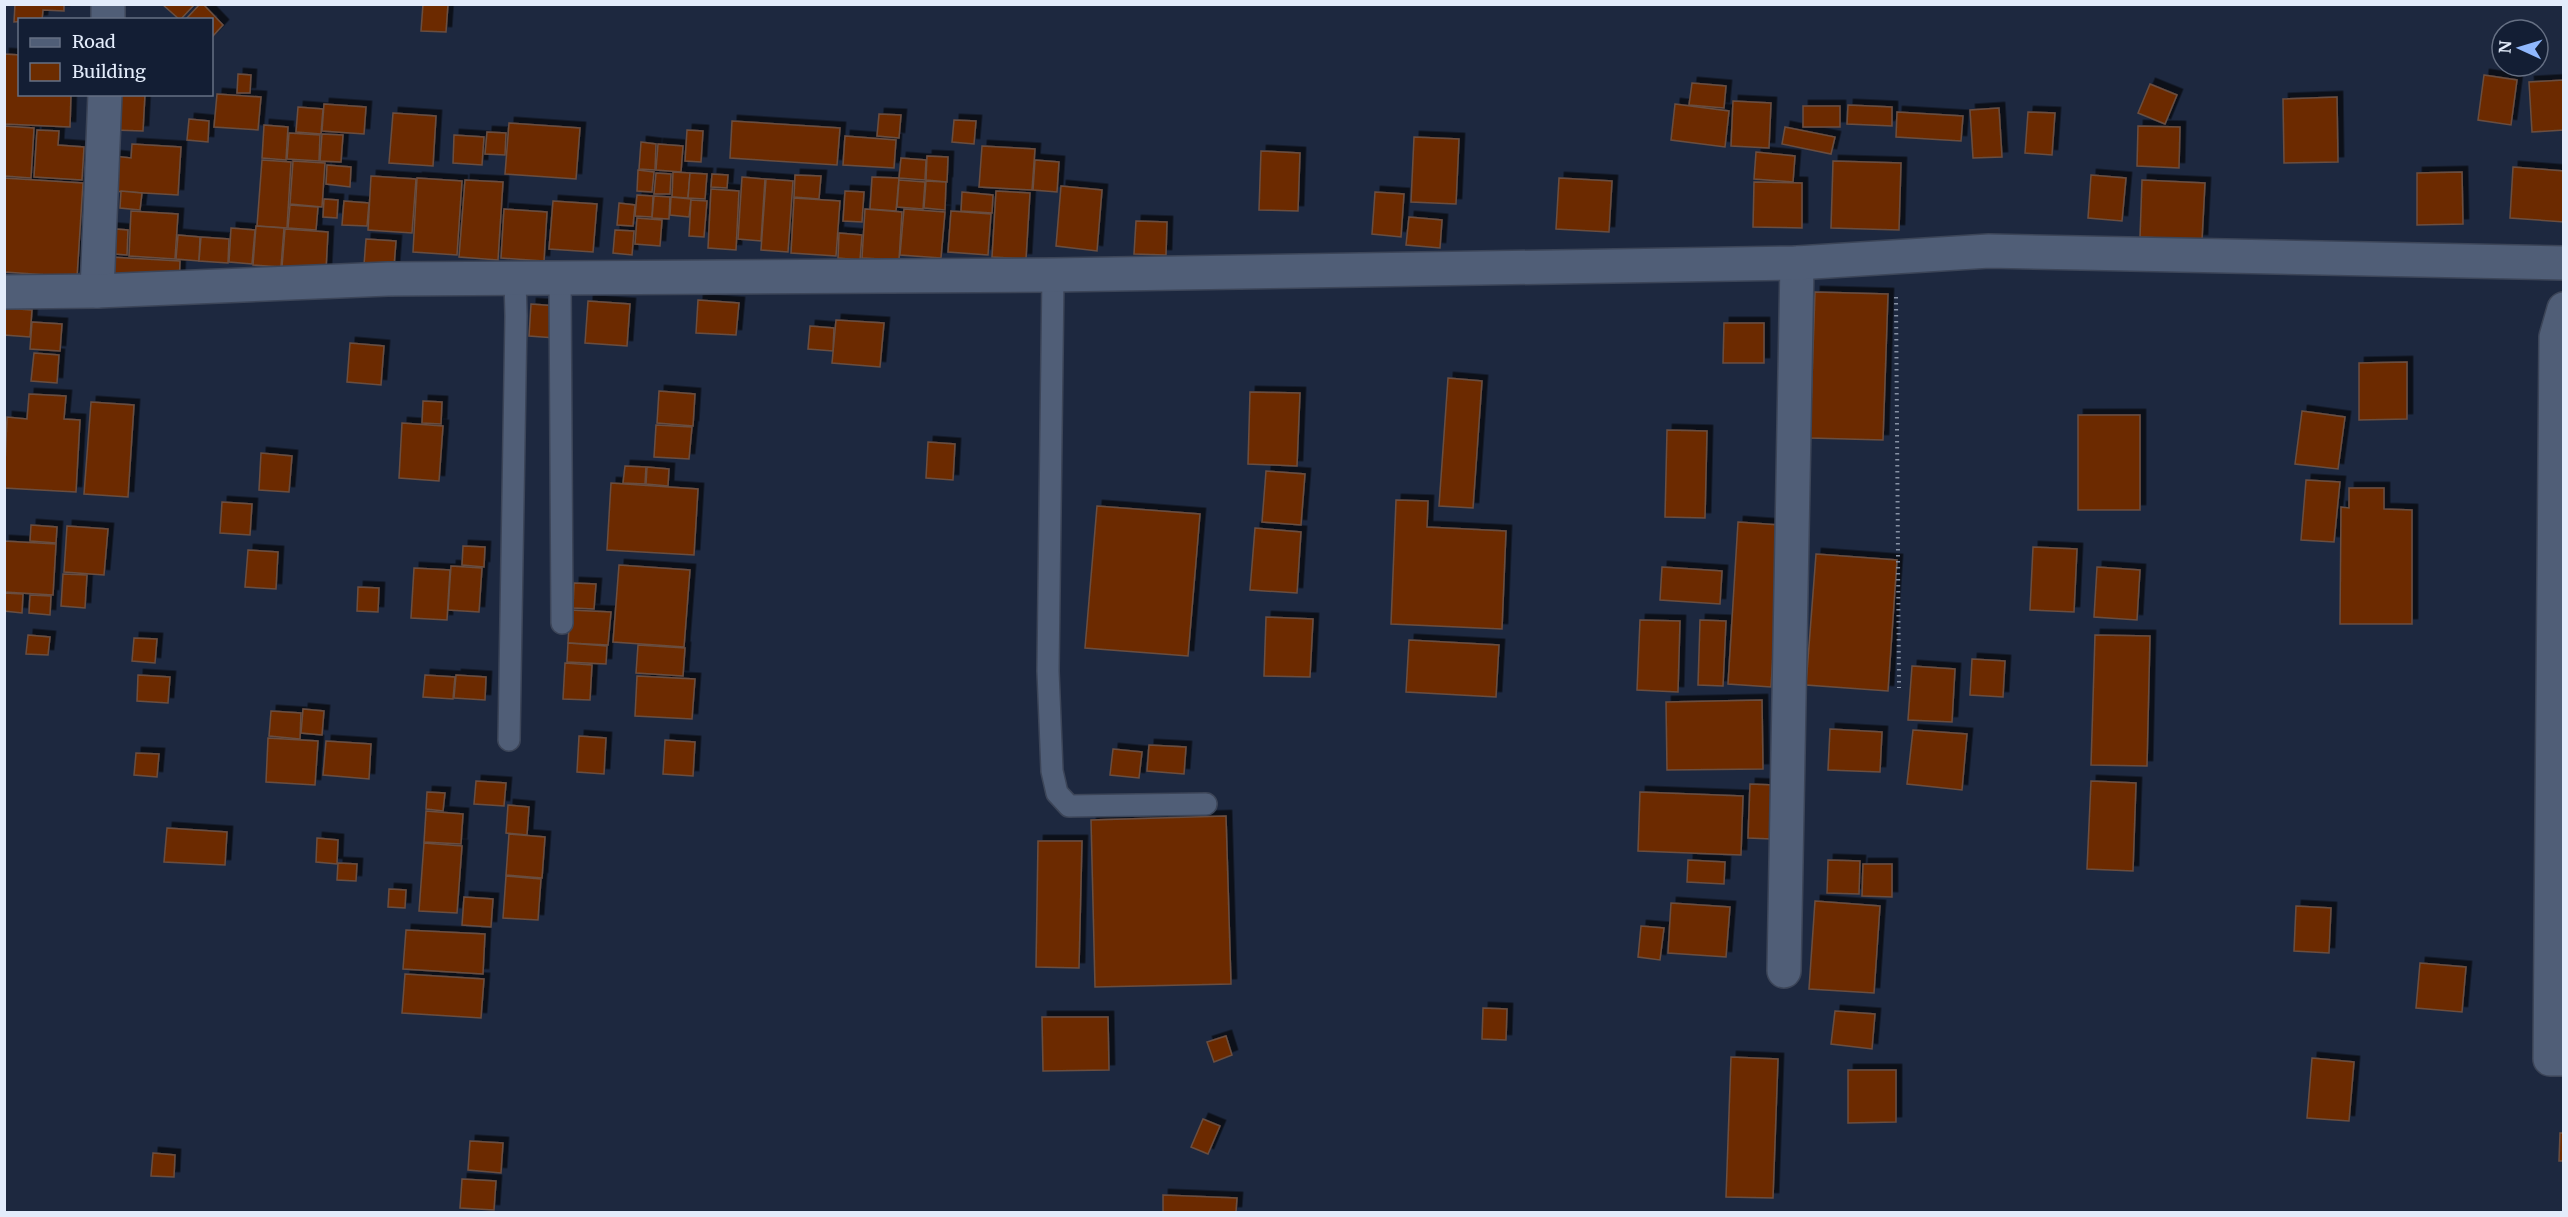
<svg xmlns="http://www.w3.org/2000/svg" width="2568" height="1217" font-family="Merriweather,serif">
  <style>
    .building { fill: #6c2c00; stroke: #6a4e40; stroke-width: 1.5; filter: url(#shadow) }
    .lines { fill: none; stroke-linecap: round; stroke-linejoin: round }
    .service-casing { stroke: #3c4558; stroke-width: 24 }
    .minor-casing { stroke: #3c4558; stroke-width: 36 }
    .tertiary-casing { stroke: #3c4558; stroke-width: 36 }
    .path { stroke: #8892a5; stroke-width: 4; stroke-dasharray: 1.5 4.5; stroke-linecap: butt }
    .service { stroke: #505e77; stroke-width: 21 }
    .minor { stroke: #505e77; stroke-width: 33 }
    .tertiary { stroke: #505e77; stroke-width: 33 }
  </style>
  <defs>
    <filter id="shadow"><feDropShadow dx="5.5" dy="-5.5" stdDeviation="0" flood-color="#0009"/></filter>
  </defs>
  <rect width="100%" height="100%" fill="#1d283f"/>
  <g class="building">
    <path d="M15,4H64V11L43,10L42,20L14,22Z"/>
    <path d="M162,4H195L180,20Z"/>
    <path d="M200,4H203L223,25L212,37V20H185Z"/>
    <path d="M423,4H448L446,32L421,31Z"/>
    <path d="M4,54L20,55V94H71L70,127L4,124Z"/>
    <path d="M238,74L251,75L250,93H237Z"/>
    <path d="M2484,75L2517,80L2511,125L2478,120Z"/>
    <path d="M2564,80V130L2532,132L2529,82Z"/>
    <path d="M1692,83L1726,86L1724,108L1689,105Z"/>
    <path d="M2150,84L2177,95L2165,124L2138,113Z"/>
    <path d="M116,94H145L143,131L114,130Z"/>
    <path d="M217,94L261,97L258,130L214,127Z"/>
    <path d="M2337,97L2338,162L2284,163L2283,99Z"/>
    <path d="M1733,101L1771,103L1769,148L1731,146Z"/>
    <path d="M324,104L366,107L364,134L322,131Z"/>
    <path d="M1675,104L1729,111L1725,147L1671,140Z"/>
    <path d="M1848,105L1892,107V126L1847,124Z"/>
    <rect x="1803" y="106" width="37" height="21"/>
    <path d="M298,107L323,109L321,134L296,132Z"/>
    <path d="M1999,108L2002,157L1973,158L1970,110Z"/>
    <path d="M1897,112L1963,116L1961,141L1896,137Z"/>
    <path d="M2028,112L2055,113L2052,155L2025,153Z"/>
    <path d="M393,113L436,116L433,166L389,163Z"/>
    <path d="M879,114L901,115L899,138L877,136Z"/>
    <path d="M189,119L209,121L208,142L187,140Z"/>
    <path d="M954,120L976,121L974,144L952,142Z"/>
    <path d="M732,121L840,128L837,165L730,158Z"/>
    <path d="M509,123L580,128L576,179L505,174Z"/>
    <path d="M264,125L288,127L286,160L262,158Z"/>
    <path d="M4,126L34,128L31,178L4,176Z"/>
    <path d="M2138,126L2180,127L2179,168L2137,166Z"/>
    <path d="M1785,127L1835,137L1831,154L1782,144Z"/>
    <path d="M37,130L59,131L58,145L84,147L82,180L34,177Z"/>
    <path d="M687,130L703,131L701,162L685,161Z"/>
    <path d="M487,132L506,133L505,155L485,154Z"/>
    <path d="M289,133L320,135L319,161L287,159Z"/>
    <path d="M322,134L343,135L341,162L320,161Z"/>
    <path d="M454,135L484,137L482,165L453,163Z"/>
    <path d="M845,136L896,140L894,168L843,165Z"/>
    <path d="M1414,137L1459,139L1456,204L1411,202Z"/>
    <path d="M641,142L656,144L655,170L639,169Z"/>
    <path d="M132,144L181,147L178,195L111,191L114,156L131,158Z"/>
    <path d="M658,144L683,146L681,172L656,170Z"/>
    <path d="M982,146L1035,149L1032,190L979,187Z"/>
    <path d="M1261,151L1300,153L1298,211L1259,210Z"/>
    <path d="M1756,152L1795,156L1793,182L1754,179Z"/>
    <path d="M927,156L948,157L947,182L926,180Z"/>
    <path d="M901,158L926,160L925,180L899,178Z"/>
    <path d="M262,160L291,162L287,228L257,226Z"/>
    <path d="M1035,160L1059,162L1057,192L1033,190Z"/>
    <path d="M293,161L325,163L322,207L290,204Z"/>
    <path d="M1833,161L1901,163L1899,230L1831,228Z"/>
    <path d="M327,165L351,167L350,187L326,184Z"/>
    <path d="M2513,167L2564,171V222L2510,218Z"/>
    <path d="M638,170L654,172L652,192L637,191Z"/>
    <path d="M673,172L690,173L688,198L672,197Z"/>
    <path d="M2462,172L2463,224L2417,225V173Z"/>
    <path d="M656,173L671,174L670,194H654Z"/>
    <path d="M690,173L707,174L705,199L688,198Z"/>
    <path d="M712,174L728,175L727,188L711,187Z"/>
    <path d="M795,175L821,176L819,199L794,197Z"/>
    <path d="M2091,175L2126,178L2122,221L2088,218Z"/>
    <path d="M371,176L416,179L412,233L368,230Z"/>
    <path d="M742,177L765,179L761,241L738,239Z"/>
    <path d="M872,177L899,178L896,211L870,209Z"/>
    <path d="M4,178L83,183L77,277L4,272Z"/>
    <path d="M417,178L462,181L457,255L413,252Z"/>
    <path d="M1559,178L1612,181L1609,232L1556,229Z"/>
    <path d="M766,179L793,181L788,252L761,250Z"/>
    <path d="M465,180L503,182L498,260L459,257Z"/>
    <path d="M899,180L925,182L923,209L897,207Z"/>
    <path d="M2142,180L2205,183L2202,240L2140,237Z"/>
    <path d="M926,181L946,182L945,210L924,208Z"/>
    <path d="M1754,182L1802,183V228L1753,227Z"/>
    <path d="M1061,186L1102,190L1097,251L1056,246Z"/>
    <path d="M711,189L739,191L736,250L708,248Z"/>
    <path d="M121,191L142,193L140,210L120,208Z"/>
    <path d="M845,191L864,192L862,222L843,221Z"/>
    <path d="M996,191L1030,193L1026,259L992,257Z"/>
    <path d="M962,192L993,195L992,213L961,211Z"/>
    <path d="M1375,192L1404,194L1401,237L1372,234Z"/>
    <path d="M637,195L653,196L652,217L635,216Z"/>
    <path d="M654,196L670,197L669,219L652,218Z"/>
    <path d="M671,197L691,199L689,217L670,215Z"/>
    <path d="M794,198L840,201L836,256L791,253Z"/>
    <path d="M324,199L338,200L337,218L323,217Z"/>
    <path d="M691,200L707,201L704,237L689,236Z"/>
    <path d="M344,201L369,203L367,226L342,225Z"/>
    <path d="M553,201L597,204L593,252L549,249Z"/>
    <path d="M619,203L635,205L633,226L617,225Z"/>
    <path d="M290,205L318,207L316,230L288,228Z"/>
    <path d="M504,209L547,212L544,261L501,258Z"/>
    <path d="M865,209L902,212L899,260L862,258Z"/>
    <path d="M904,209L945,212L941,258L900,255Z"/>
    <path d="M131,211L178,214L175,259L129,256Z"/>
    <path d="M951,211L991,214L988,255L948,252Z"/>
    <path d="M1409,217L1442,220L1440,248L1406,245Z"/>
    <path d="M637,218L662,220L660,246L635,244Z"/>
    <path d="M1136,221L1167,222L1166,255L1134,254Z"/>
    <path d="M256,226L284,228L281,267L253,265Z"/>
    <path d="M103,228L128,230L127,255L101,253Z"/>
    <path d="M231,228L255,230L252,264L229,262Z"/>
    <path d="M285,229L328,232L326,270L282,267Z"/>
    <path d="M615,230L634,231L632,255L613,253Z"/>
    <path d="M839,233L862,235L860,260L838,258Z"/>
    <path d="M178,235L200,237L199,261L176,259Z"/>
    <path d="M201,237L229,239L228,263L199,261Z"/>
    <path d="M366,239L396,241L394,267L364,265Z"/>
    <path d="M110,257L180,261L179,285L109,280Z"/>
    <path d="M1815,292L1888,294L1883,440L1810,438Z"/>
    <path d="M698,300L739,303L736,335L696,333Z"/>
    <path d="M588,301L630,304L627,346L585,343Z"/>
    <path d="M531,304L557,306L555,338L529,336Z"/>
    <path d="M4,308L32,310L30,337L4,335Z"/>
    <path d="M836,320L884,323L880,367L832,363Z"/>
    <path d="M32,322L62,324L60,351L30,349Z"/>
    <path d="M1724,323H1764V363H1723Z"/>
    <path d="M810,326L834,328L833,351L808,349Z"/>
    <path d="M350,343L384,346L381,385L347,382Z"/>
    <path d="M34,353L59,355L57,383L31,381Z"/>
    <path d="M2407,362V419L2359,420V363Z"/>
    <path d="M1448,378L1482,381L1473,508L1439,506Z"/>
    <path d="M659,391L695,394L693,426L657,423Z"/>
    <path d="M1250,392L1300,393L1297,466L1248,464Z"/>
    <path d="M29,394L66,396L64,419L80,420L76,492L4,488L7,417L27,419Z"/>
    <path d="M423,401L442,402L441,424L422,423Z"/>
    <path d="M91,402L134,405L128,497L84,494Z"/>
    <path d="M2302,411L2345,417L2338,469L2295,464Z"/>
    <rect x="2078" y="415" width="62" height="95"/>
    <path d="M402,423L443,426L439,481L399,478Z"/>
    <path d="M656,425L692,427L689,459L654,457Z"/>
    <path d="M1667,430L1707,431L1705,518L1665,517Z"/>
    <path d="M928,442L955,444L953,480L926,478Z"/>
    <path d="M261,453L292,456L289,492L259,490Z"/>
    <path d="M625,466L646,467L645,484L623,483Z"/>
    <path d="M647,467L669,469L668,486L646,484Z"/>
    <path d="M1266,471L1305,474L1301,525L1262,522Z"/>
    <path d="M2306,480L2340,482L2334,542L2301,540Z"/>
    <path d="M611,483L698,489L694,555L607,550Z"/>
    <path d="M2349,488H2384V509L2412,510V624H2340L2341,507L2349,508Z"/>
    <path d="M1396,500L1428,501L1427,527L1506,531L1502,629L1391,624Z"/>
    <path d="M222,502L252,504L250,535L220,533Z"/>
    <path d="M1097,506L1200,514L1188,656L1085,648Z"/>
    <path d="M1738,522L1781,525L1771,687L1728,684Z"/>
    <path d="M31,525L57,527L56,543L30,541Z"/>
    <path d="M67,526L108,529L104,575L64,572Z"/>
    <path d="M1255,528L1301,532L1297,593L1250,590Z"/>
    <path d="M4,541L56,544L53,595L4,592Z"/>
    <path d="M463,546L485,547L484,567L462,565Z"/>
    <path d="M2033,547L2077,549L2074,612L2030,610Z"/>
    <path d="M248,550L278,552L276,589L245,587Z"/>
    <path d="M1816,554L1897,560L1888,691L1806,685Z"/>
    <path d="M619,565L690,570L684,647L613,642Z"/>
    <path d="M451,566L482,568L479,612L448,610Z"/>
    <path d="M1662,567L1722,571L1720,604L1660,600Z"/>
    <path d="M2097,567L2140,570L2137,620L2094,617Z"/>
    <path d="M414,568L450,570L447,620L411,618Z"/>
    <path d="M63,574L87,575L85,608L61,606Z"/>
    <path d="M574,583L596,584L594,609L573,608Z"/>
    <path d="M358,587L379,588L378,612L357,611Z"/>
    <path d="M4,593L23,594L22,613L4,611Z"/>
    <path d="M30,595L51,596L50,615L29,613Z"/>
    <path d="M570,610L611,612L608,645L568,643Z"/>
    <path d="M1266,617L1313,619L1310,677L1264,676Z"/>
    <path d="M1640,620L1680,621L1678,692L1637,690Z"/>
    <path d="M1700,620L1726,621L1723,686L1698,685Z"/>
    <path d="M28,635L50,637L48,655L26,654Z"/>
    <path d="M2095,635L2150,636L2147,766L2091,765Z"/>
    <path d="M134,638L157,639L155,663L132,661Z"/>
    <path d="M1409,640L1499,645L1496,697L1406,692Z"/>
    <path d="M568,643L607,646L606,664L567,662Z"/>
    <path d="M638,645L685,648L683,676L636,673Z"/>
    <path d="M1972,659L2005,661L2003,697L1970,695Z"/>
    <path d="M565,663L592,665L590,700L563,699Z"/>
    <path d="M1912,666L1955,669L1952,722L1908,720Z"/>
    <path d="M138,675L170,677L168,703L137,701Z"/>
    <path d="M425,675L455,677L453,699L423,697Z"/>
    <path d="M456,675L486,677L485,700L454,698Z"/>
    <path d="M637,676L695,679L692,719L635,716Z"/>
    <path d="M1762,700L1763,769L1667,770L1666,702Z"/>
    <path d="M303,709L324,711L322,735L301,733Z"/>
    <path d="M271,711L301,713L300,739L269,736Z"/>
    <path d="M1830,729L1882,732L1880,772L1828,770Z"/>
    <path d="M1913,730L1967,734L1962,790L1907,784Z"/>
    <path d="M579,736L606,738L604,774L577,772Z"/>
    <path d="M268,738L318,741L315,785L266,782Z"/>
    <path d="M665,740L695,742L693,776L663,774Z"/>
    <path d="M326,741L371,744L369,779L323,775Z"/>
    <path d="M1149,745L1186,747L1184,774L1147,771Z"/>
    <path d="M1113,749L1142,752L1139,778L1110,775Z"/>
    <path d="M136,753L159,754L157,777L134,775Z"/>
    <path d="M476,781L506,783L504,806L474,804Z"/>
    <path d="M2091,781L2136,783L2133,871L2087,869Z"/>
    <path d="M1750,784L1774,785L1772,839L1748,838Z"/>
    <path d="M427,792L445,793L443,811L426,809Z"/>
    <path d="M1640,792L1743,796L1741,855L1638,851Z"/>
    <path d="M508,805L529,807L527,835L506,833Z"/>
    <path d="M426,811L463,814L461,844L424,842Z"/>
    <path d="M1226,816L1231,984L1095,987L1091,820Z"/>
    <path d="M167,828L227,832L225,865L164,862Z"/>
    <path d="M509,834L545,837L542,878L506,875Z"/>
    <path d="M317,838L338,840L337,864L316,862Z"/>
    <path d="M1038,841H1082L1079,968L1036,967Z"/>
    <path d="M424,843L462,846L457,913L419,911Z"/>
    <path d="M1688,860L1725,862L1724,884L1687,882Z"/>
    <path d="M1828,860L1860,861L1859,894L1827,893Z"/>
    <path d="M338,863L357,864L356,881L337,880Z"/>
    <path d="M1863,864H1892V897L1862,896Z"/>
    <path d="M506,876L541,879L538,920L503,918Z"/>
    <path d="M389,889L406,890L405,908L388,907Z"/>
    <path d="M464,897L493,899L491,927L462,925Z"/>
    <path d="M1815,901L1880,906L1874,993L1809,989Z"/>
    <path d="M1671,903L1730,907L1726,957L1668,953Z"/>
    <path d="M2296,906L2331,908L2329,953L2294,951Z"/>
    <path d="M1641,926L1664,928L1660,960L1638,957Z"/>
    <path d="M406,930L485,934L483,974L403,969Z"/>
    <path d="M2420,963L2466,967L2462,1012L2416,1008Z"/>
    <path d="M405,974L484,979L481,1018L402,1013Z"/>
    <path d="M1483,1008L1507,1009L1506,1040L1482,1039Z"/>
    <path d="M1835,1011L1875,1014L1872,1049L1831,1044Z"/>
    <path d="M1042,1017H1108L1109,1070L1043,1071Z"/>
    <path d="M1226,1036L1232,1055L1214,1062L1207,1042Z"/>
    <path d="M1731,1057L1778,1059L1773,1198L1726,1197Z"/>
    <path d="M2312,1058L2354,1062L2349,1121L2307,1118Z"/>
    <path d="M1848,1070H1896V1122L1848,1123Z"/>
    <path d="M1203,1119L1220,1126L1208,1154L1191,1147Z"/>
    <path d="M2560,1133H2564V1161H2559Z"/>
    <path d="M470,1141L503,1143L501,1173L468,1170Z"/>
    <path d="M153,1153L175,1155L174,1177L151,1176Z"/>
    <path d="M462,1179L496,1181L494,1210L460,1208Z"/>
    <path d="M1163,1195L1237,1198L1236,1212H1163Z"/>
  </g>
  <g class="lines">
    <g class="service-casing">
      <g id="service">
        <path d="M1053,275L1048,671L1052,771L1057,793L1069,806L1206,804"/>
        <path d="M560,278L562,623"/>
        <path d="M509,740L516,316L515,279"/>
      </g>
    </g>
    <g class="minor-casing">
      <g id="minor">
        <path d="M108,20V4"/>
        <path d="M97,291L105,94"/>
        <path d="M2564,309L2556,337L2550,1059H2564"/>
        <path d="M1784,971L1797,263"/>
      </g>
    </g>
    <g class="tertiary-casing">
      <path id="tertiary" d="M4,292L97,291L388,279L1053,275L1797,263L1989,251L2564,263"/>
    </g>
    <path class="path" d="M1896,297L1899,688"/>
    <use href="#service" class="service"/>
    <use href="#minor" class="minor"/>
    <use href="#tertiary" class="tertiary"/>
  </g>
  <rect width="2568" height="1217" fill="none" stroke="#e3ecfb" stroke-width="12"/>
  <rect x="18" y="18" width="195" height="78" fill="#131e34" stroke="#667084" stroke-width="1.5"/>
  <rect x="30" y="38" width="30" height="9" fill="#505e77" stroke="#667084" stroke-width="1.5"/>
  <text x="72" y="48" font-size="18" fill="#e3ecfb">Road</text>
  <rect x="30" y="63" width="30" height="18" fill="#6c2c00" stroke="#667084" stroke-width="1.5"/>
  <text x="72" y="78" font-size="18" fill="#e3ecfb">Building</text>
  <g transform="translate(2520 48) rotate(274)"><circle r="28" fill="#131e34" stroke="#667084" stroke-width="1.5"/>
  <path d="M0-4.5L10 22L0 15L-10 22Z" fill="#90b8fd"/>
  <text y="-9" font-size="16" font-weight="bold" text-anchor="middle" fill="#e3ecfb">N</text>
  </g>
</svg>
